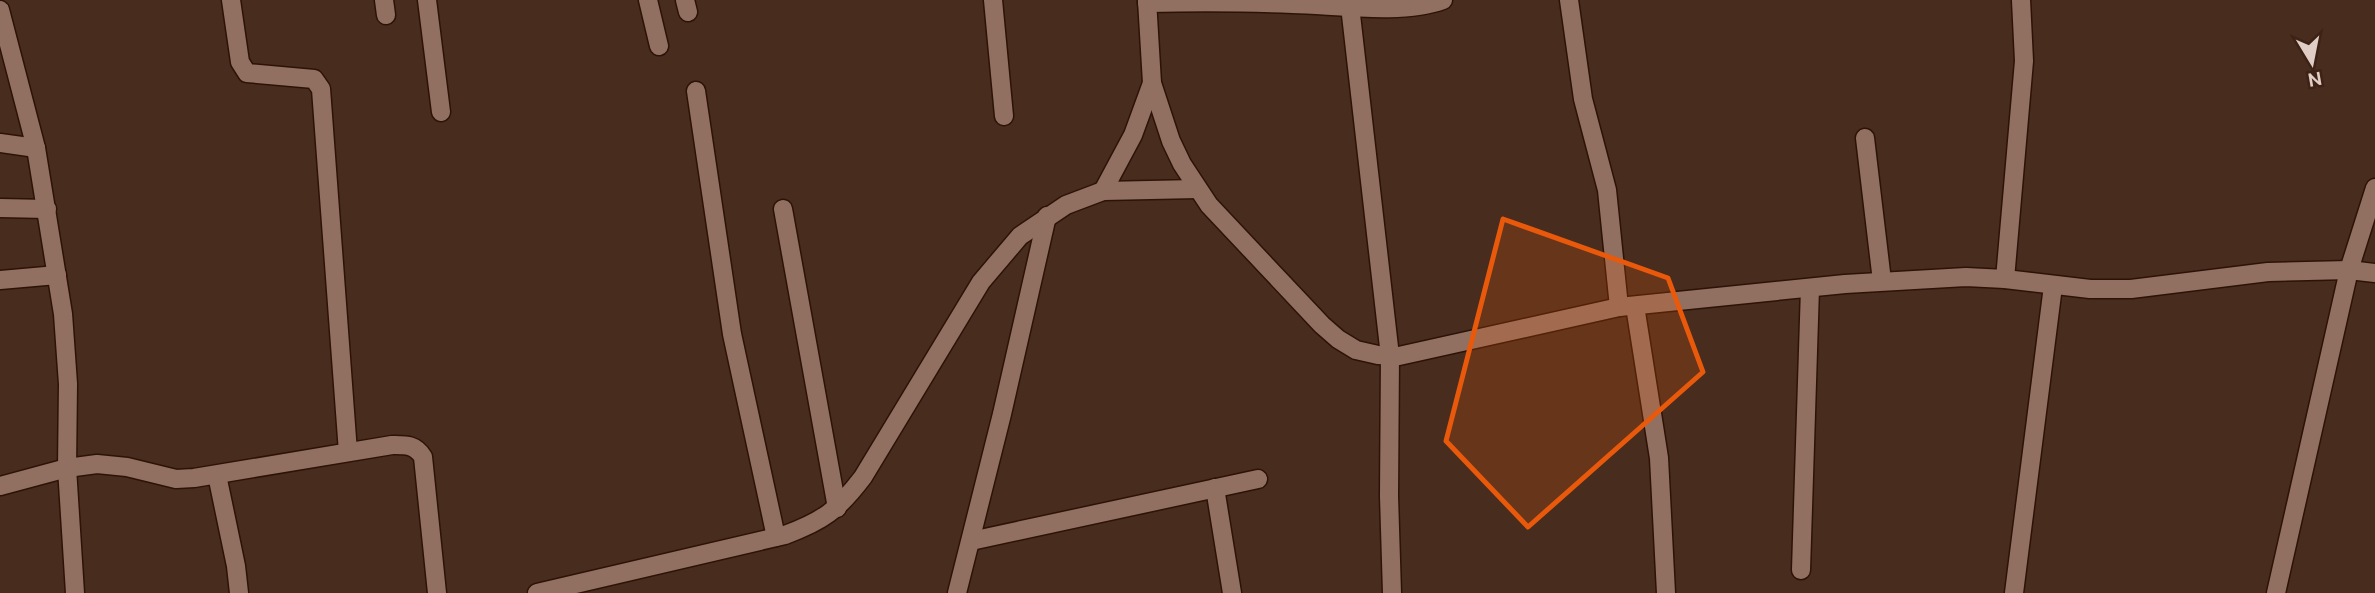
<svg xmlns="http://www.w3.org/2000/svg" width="2375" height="593" font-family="Ubuntu,sans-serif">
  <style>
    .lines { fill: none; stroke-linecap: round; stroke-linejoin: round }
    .minor-casing { stroke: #2d1307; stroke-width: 21 }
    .minor { stroke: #927061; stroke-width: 18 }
    .marked { fill: #e8590c; fill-opacity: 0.2; stroke: #e8590c; stroke-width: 5; stroke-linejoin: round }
  </style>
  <rect width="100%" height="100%" fill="#482c1e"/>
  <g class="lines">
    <g class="minor-casing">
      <g id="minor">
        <path d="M231,0L240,62L247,73L314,79L321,89L348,452"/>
        <path d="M384,0L386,15"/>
        <path d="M427,0L441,112"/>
        <path d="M648,0L659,46"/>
        <path d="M685,0L688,12"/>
        <path d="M993,0L1004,116"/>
        <path d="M1147,0L1152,83L1171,141L1182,164L1209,205L1322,325L1338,339L1356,350L1378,355L1399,356L1619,307L1845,284L1966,277L2005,279L2090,289H2131L2268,272L2349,270L2375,273"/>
        <path d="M1569,0L1583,99L1607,190L1619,307"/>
        <path d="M1147,3C1196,2 1244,2 1293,4C1336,5 1403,15 1443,0"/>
        <path d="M1350,6L1390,356L1389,496L1392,593"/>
        <path d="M0,10L36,148L63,314L68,384L67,468L75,593"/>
        <path d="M696,91L732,334L776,537"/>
        <path d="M1865,138L1882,281"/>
        <path d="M0,143L36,148"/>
        <path d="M1103,191L1133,135L1152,83"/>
        <path d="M0,208L47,209"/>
        <path d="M783,209L837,508"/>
        <path d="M2005,279L2024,61L2021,0"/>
        <path d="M0,280L57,275"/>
        <path d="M1635,306L1659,458L1666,593"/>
        <path d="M217,475L236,566L239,593"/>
        <path d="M0,486L67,468L97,464L127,467L176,479L194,478L392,445C405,445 415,444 423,457L437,593"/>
        <path d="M1215,488L1232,593"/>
        <path d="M971,541L1258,479"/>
        <path d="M1801,570L1810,288"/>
        <path d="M537,593L785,535C823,521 838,510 863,477L981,282L1020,236L1066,205L1103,191L1197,189"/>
        <path d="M957,593L1002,414L1047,216"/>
        <path d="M2014,593L2053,286"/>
        <path d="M2276,593L2349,270L2375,188"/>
      </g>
    </g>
    <use href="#minor" class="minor"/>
  </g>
  <path class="marked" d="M1503,219L1668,278L1703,372L1528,527L1446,441Z"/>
  <g transform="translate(2312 63) rotate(170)" stroke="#3d2215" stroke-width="5" paint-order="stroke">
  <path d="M0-5L12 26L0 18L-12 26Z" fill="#e0cdc5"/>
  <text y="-10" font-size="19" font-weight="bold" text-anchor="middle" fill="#e0cdc5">N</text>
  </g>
</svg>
